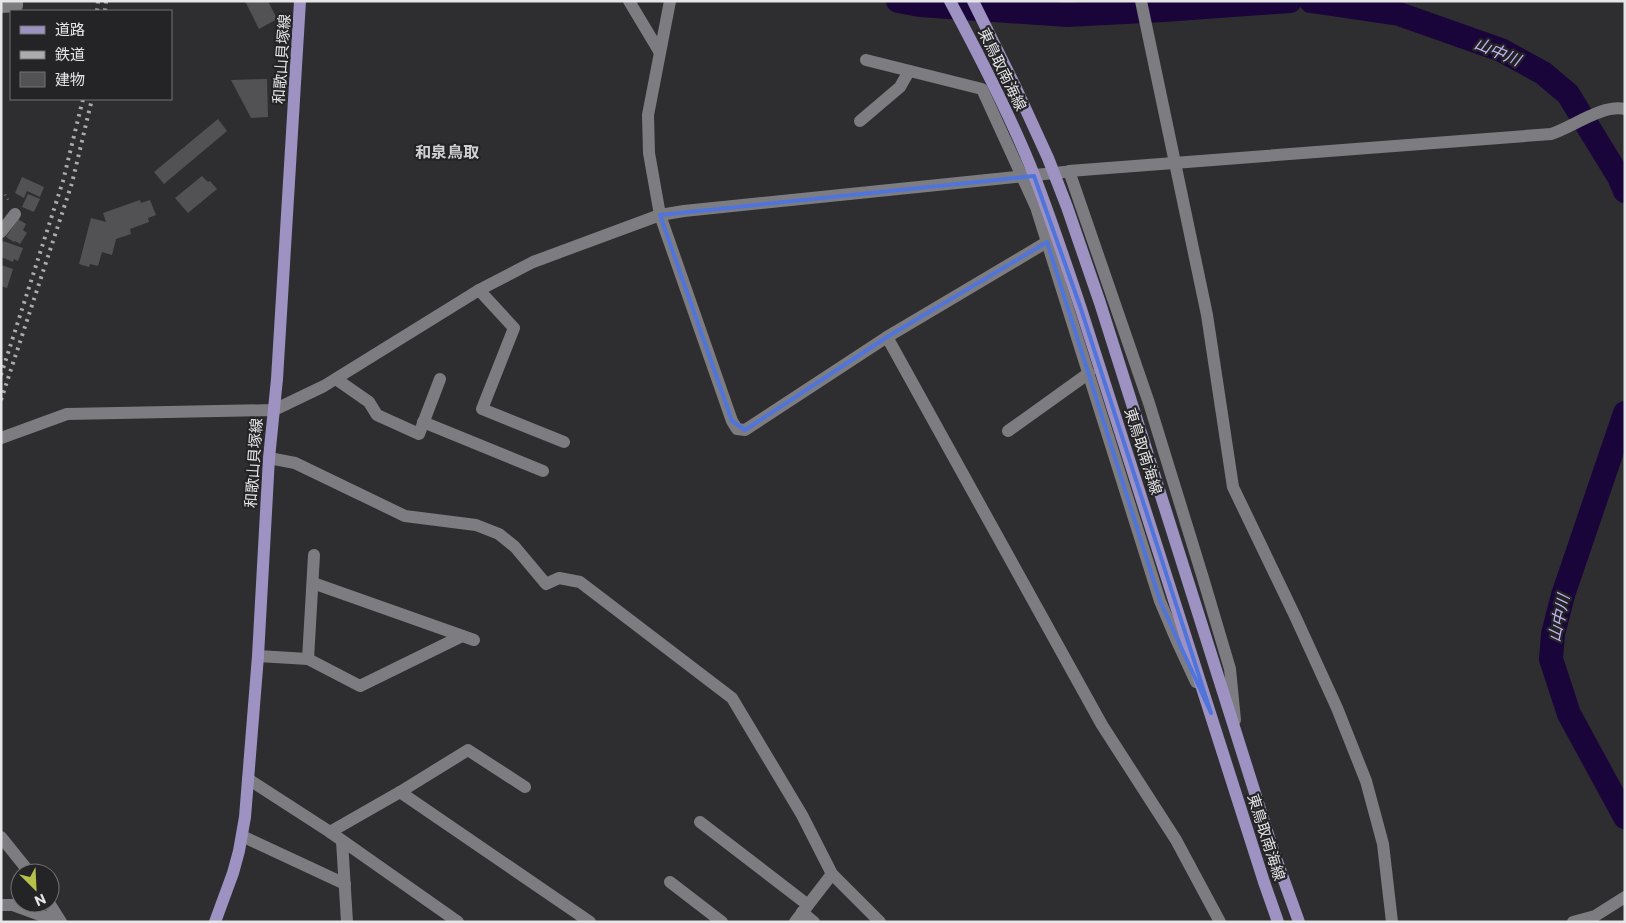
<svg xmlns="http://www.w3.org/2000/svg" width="1626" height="923" font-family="Commissioner,'Noto Sans JP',sans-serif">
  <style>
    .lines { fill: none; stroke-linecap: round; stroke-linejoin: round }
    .river { stroke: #1a053a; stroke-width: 24 }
    .building { fill: #525154 }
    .path { stroke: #767679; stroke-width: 2.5; stroke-dasharray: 1 4; stroke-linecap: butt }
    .minor { stroke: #7d7c80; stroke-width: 12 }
    .major { stroke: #9e92c3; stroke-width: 12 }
    .rail { stroke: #acacae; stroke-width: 4; stroke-dasharray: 2.5 5; stroke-linecap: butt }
    .marked { fill: none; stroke: #4f74dc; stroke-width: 4; stroke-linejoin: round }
    .labels { text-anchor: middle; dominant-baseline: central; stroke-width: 4.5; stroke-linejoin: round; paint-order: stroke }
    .street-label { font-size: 15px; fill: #e6e6e8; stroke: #242427 }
    .water-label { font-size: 16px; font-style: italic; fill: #c5b6f5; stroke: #242427 }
    .neighbourhood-label { font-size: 16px; font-weight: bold; fill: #d0cfd3; stroke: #242427 }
  </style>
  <rect width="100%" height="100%" fill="#2e2e31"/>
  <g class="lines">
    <g class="river">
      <path d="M898,1L920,5L1067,15L1164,10L1290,1"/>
      <path d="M1311,1L1399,14L1501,50L1543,73L1568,94L1619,177L1625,191"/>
      <path d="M1625,413L1563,595L1553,634L1551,659L1569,714L1625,817"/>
    </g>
  </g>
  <g class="building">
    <path d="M245,1H268L277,19L259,29Z"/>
    <path d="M267,79L268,117L251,118L231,80Z"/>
    <path d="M218,119L227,131L164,184L154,172Z"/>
    <path d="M202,176L208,182L210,181L217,189L188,213L175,198Z"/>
    <path d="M22,177L44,187L40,197L27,191L24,198L15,193Z"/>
    <path d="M28,194L40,199L34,212L22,207Z"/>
    <path d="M140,200L141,203L150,200L156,215L148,218L149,222L130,229L131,234L116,239L112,255L102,252L98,266L90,264L89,267L79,264L91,218L106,222L103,213Z"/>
    <path d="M18,219L26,224L23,230L27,233L20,244L15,241L14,242L6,237Z"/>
    <path d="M3,241L23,248L18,261L14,259L13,262L1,257V246Z"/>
    <path d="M1,265L13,269L7,288L1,286Z"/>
  </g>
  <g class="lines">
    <path class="path" d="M1,194L4,193L10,203"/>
    <g class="minor">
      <path d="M629,1L659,51"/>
      <path d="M670,1L648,115L649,153L660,215L732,421L737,429L745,430L887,337L1047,242"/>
      <path d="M1141,1L1207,315L1233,487L1295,616L1337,708L1366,781L1383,844L1392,922"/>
      <path d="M1,7L17,6V1"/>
      <path d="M866,60L982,89L1036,207L1160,601L1176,639L1196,682"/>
      <path d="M860,121L900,87L909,71"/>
      <path d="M1,232L15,214"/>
      <path d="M479,290L514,328L482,409L564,442"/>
      <path d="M887,337L1102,725L1176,840L1220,922"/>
      <path d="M336,379L369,402L377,415L419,434L440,379"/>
      <path d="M423,422L543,471"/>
      <path d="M1008,431L1089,373"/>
      <path d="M1,438L67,414L274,410L324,386L479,290L533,262L660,215L684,211L1064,172"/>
      <path d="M269,458L295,463L405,516L476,525L499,534L515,547L546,584L559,578L580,582L732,698L802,815L832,874L880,922"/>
      <path d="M313,583L474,640"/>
      <path d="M258,656L308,659L360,686L462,636"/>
      <path d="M308,659L314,555"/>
      <path d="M1235,720L1230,669L1203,578L1149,403L1069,171L1551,134C1573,127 1602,104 1625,109"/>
      <path d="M248,779L330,832L458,922"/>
      <path d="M400,792L590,922"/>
      <path d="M700,822L808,905"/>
      <path d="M330,832L400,792L468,750L525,787"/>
      <path d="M242,836L345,884"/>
      <path d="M1,837L30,873"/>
      <path d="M342,841L347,922"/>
      <path d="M670,882L722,922"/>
      <path d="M49,903L61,922"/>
      <path d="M1,905H13L51,919L55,922"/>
      <path d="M802,912L814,922"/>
      <path d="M795,922L832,874"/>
      <path d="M1573,922L1595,916L1625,897"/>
    </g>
    <g class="major">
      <path d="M950,1C979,55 1007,109 1030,165C1049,212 1065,261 1081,309L1264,882L1278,922"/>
      <path d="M973,1L1015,86L1048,158L1067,207L1100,303L1273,850L1299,922"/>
      <path d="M215,922L233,873L239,851L245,817L258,656L269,458L277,379L300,1"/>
    </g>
    <g class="rail">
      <path d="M97,11L98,1"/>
      <path d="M105,11L106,1"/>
      <path d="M1,375L63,181L83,99"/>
      <path d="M1,400L72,183L92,99"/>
    </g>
  </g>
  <path class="marked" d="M1034,176L1081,309L1211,713L1160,601L1047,242L887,337L745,430L732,421L660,215Z"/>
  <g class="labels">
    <g class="street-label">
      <text transform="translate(281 59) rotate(-86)">和歌山貝塚線</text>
      <text transform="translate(1003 69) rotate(64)">東鳥取南海線</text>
      <text transform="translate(1144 451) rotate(72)">東鳥取南海線</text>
      <text transform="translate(253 463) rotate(-86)">和歌山貝塚線</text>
      <text transform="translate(1267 837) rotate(72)">東鳥取南海線</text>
    </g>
    <g class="water-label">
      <text transform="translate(1498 51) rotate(23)">山中川</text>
      <text transform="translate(1558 618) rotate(-78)">山中川</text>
    </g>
    <g class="neighbourhood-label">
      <text x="447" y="151">和泉鳥取</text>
    </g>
  </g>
  <rect width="1626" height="923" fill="none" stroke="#e6e6e8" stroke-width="5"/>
  <rect x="10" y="10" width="162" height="90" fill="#242427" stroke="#727274"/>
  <rect x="20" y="26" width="25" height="8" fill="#9e92c3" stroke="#727274"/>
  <text x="55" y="35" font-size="15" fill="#e6e6e8">道路</text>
  <rect x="20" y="51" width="25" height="8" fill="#acacae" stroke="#727274"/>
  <text x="55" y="60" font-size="15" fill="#e6e6e8">鉄道</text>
  <rect x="20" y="72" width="25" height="15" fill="#525154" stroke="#727274"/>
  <text x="55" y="85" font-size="15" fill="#e6e6e8">建物</text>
  <g transform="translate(35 888) rotate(156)"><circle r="24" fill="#242427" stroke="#727274"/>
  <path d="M0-4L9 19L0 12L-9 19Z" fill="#b5c249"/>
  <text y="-8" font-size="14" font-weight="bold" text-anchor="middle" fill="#e6e6e8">N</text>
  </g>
</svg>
